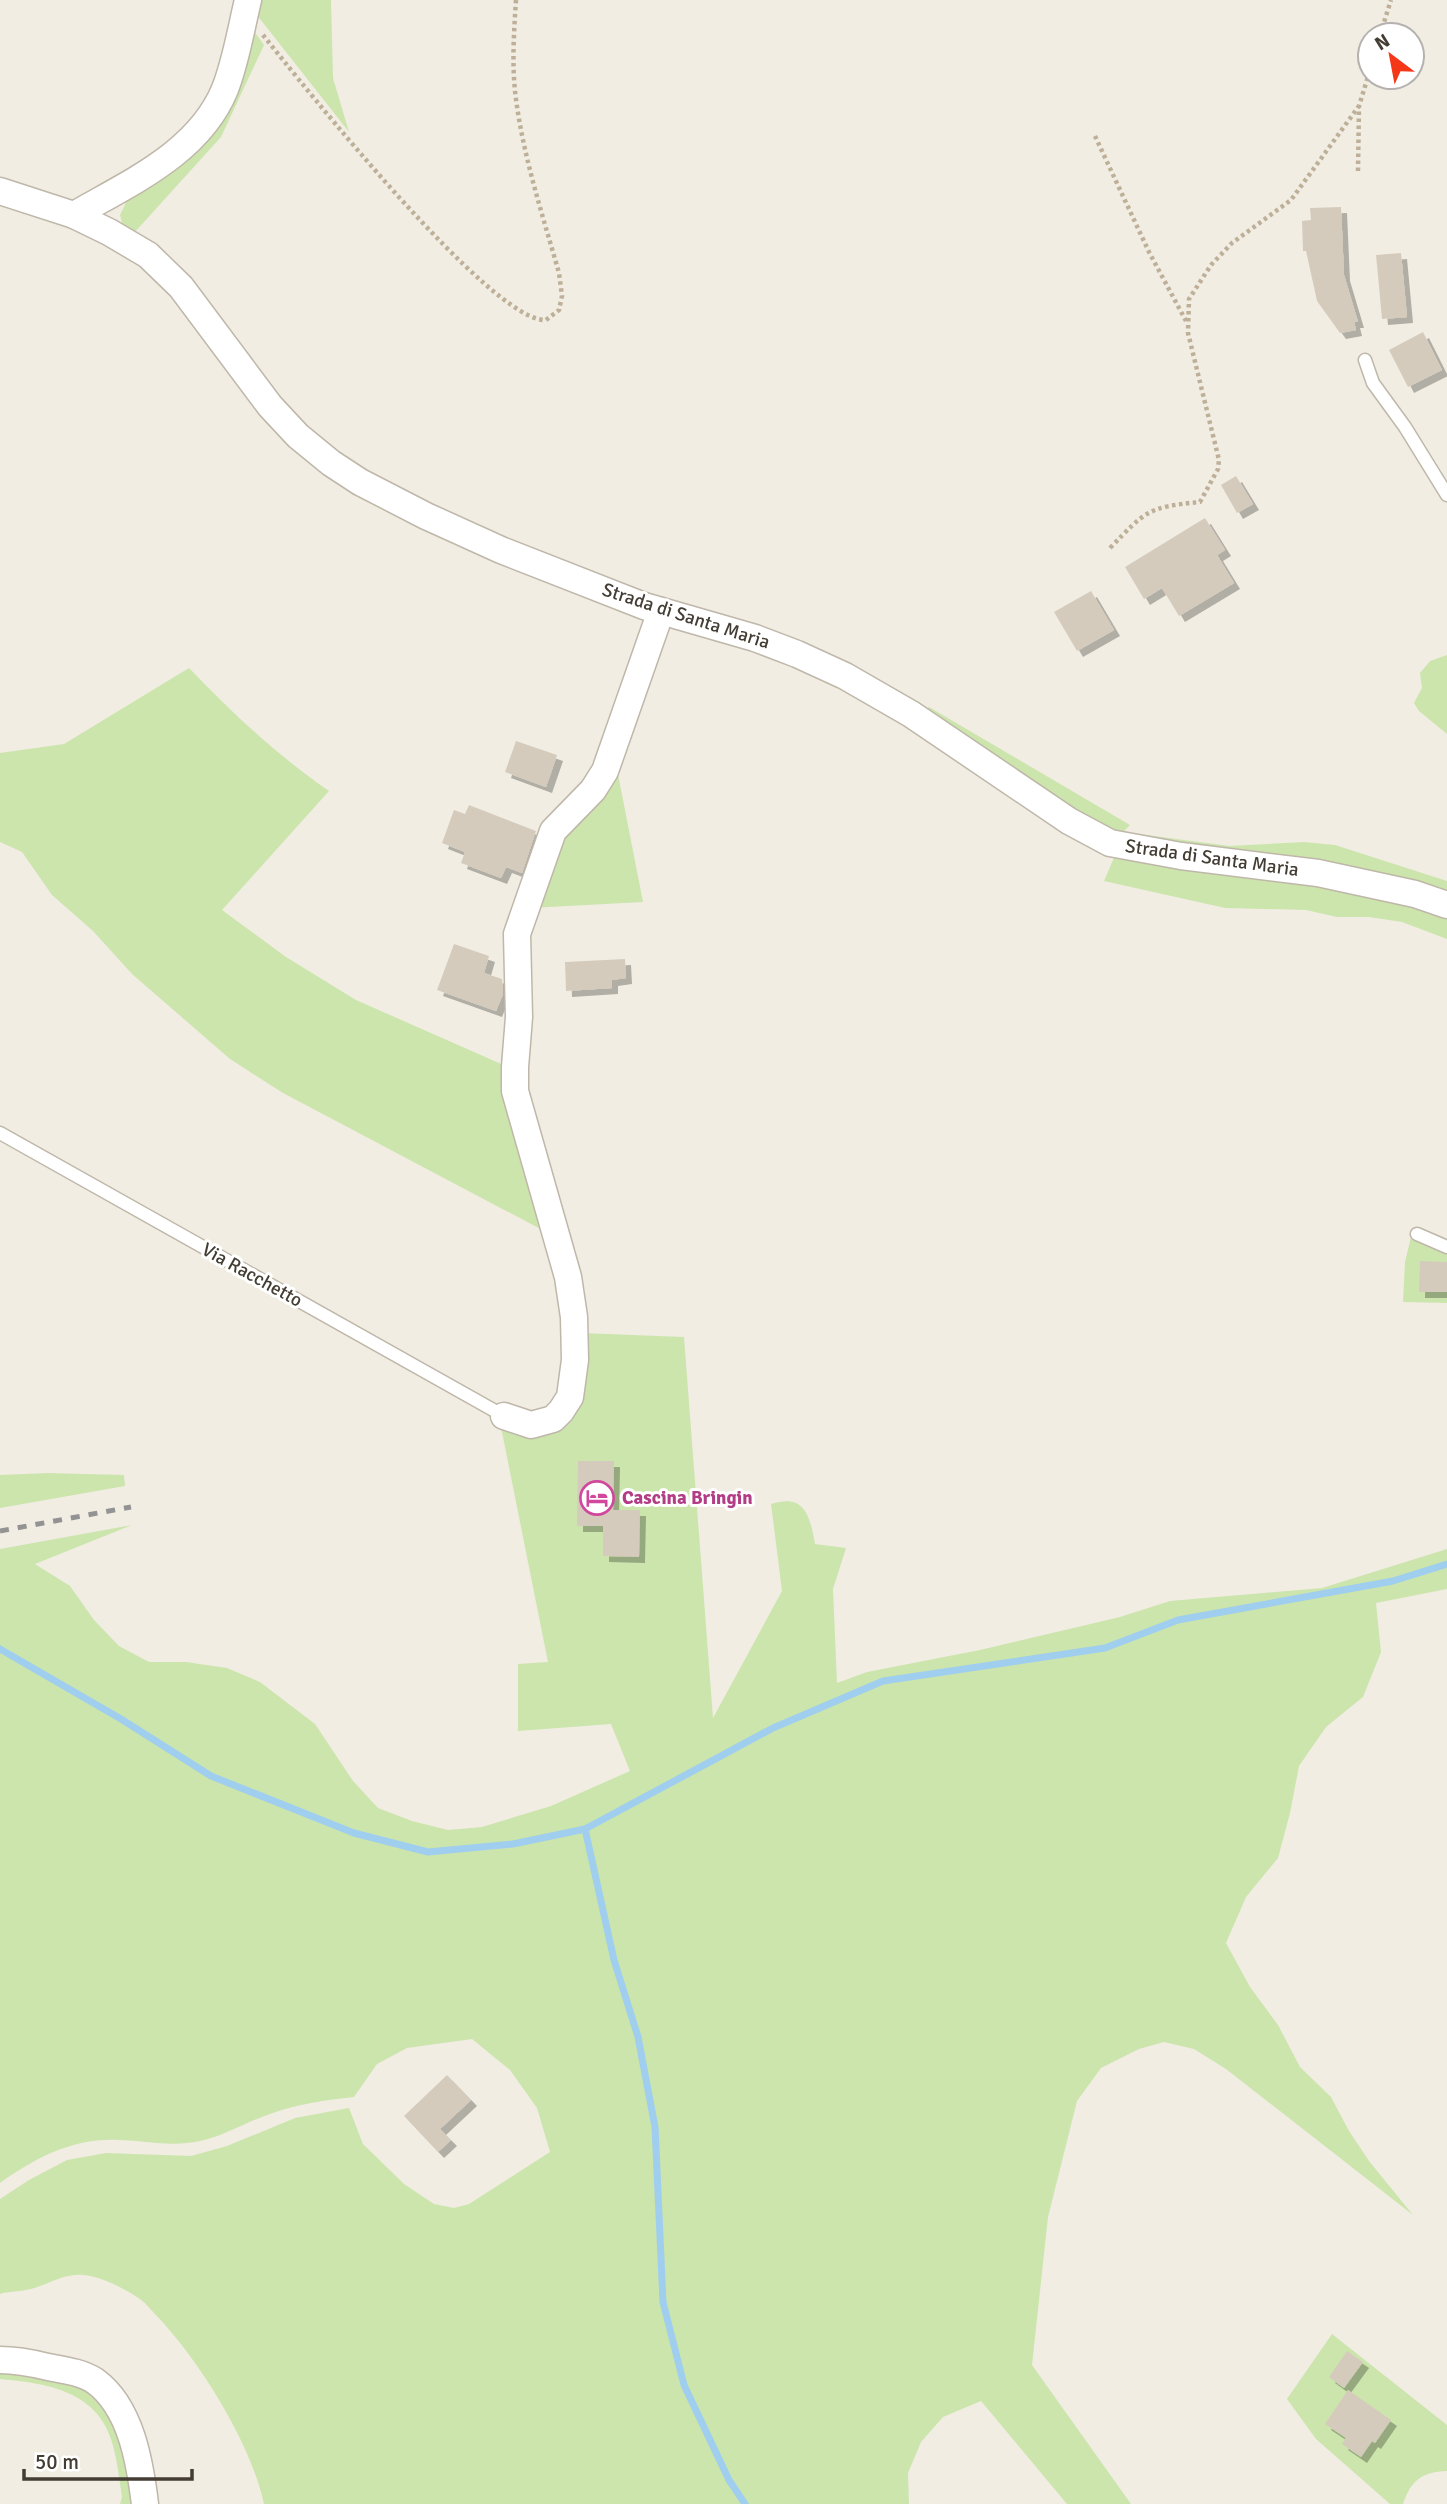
<svg xmlns="http://www.w3.org/2000/svg" width="1447" height="2504" font-family="Signika,sans-serif">
  <style>
    .green { fill: #cce5ac }
    .lines { fill: none; stroke-linecap: round; stroke-linejoin: round }
    .stream { stroke: #a0ceee; stroke-width: 7 }
    .building { fill: #d5cbbc; filter: url(#shadow) }
    .service-casing { stroke: #bfb7a9; stroke-width: 15 }
    .minor-casing { stroke: #bfb7a9; stroke-width: 29 }
    .path { stroke: #beb098; stroke-width: 4.5; stroke-dasharray: 3.5 3.5; stroke-linecap: butt }
    .service { stroke: #fff; stroke-width: 12 }
    .minor { stroke: #fff; stroke-width: 26 }
    .rail { stroke: #939393; stroke-width: 5; stroke-dasharray: 9 9; stroke-linecap: butt }
    .labels { text-anchor: middle; dominant-baseline: central; stroke-width: 6; stroke-linejoin: round; paint-order: stroke }
    .street-label { font-size: 19px; fill: #433d34; stroke: #fff }
    .hotel-label { font-size: 19px; font-weight: bold; fill: #b23c85; stroke: #fff; text-anchor: start }
  </style>
  <defs>
    <filter id="shadow"><feDropShadow dx="6" dy="6" stdDeviation="0" flood-color="#0004"/></filter>
  </defs>
  <rect width="100%" height="100%" fill="#f1ede3"/>
  <g class="green">
    <path d="M255,0H331L333,78L349,132L253,10Z"/>
    <path d="M249,24L264,45L221,137L134,233L123,226L120,215L133,188L171,164Z"/>
    <path d="M1447,655V734L1419,711L1414,703L1422,688L1420,673L1430,661Z"/>
    <path d="M189,668C233,714 277,755 329,791L222,910L286,957L356,1000L508,1067L550,1234L283,1093L230,1059L132,974L93,931L52,895L22,852L0,842V753L64,744Z"/>
    <path d="M929,707L1130,825L1123,832L1230,846L1304,842L1335,845L1447,881V899L1119,838L924,711Z"/>
    <path d="M616,764L643,902L530,908L550,852Z"/>
    <path d="M1116,853L1282,875L1447,912V939L1402,922L1369,917H1337L1306,910L1225,908L1104,881Z"/>
    <path d="M1411,1237L1447,1252V1303L1403,1302L1405,1262Z"/>
    <path d="M581,1333L684,1337L713,1718L782,1591L771,1504C805,1493 810,1516 815,1544L846,1548L833,1589L837,1683L867,1672L980,1650L1120,1617L1170,1601L1322,1588L1447,1549V1589L1376,1603L1381,1652L1363,1697L1326,1727L1299,1766L1290,1813L1278,1858L1246,1897L1226,1943L1250,1987L1278,2025L1300,2067L1331,2097L1349,2131L1369,2161L1413,2215L1226,2069L1194,2049L1164,2042L1139,2049L1101,2068L1077,2101L1048,2217L1032,2365L1131,2504H1067L981,2401L943,2417L921,2442L908,2473L909,2504H264C251,2443 199,2360 156,2315C150,2309 144,2301 137,2297C123,2288 100,2276 83,2275C61,2273 46,2287 26,2290C18,2292 8,2291 0,2294V2199L29,2180L67,2160L106,2153L191,2156L227,2146L295,2118L349,2108L363,2144L404,2184L434,2204L454,2208L469,2204L550,2152L537,2108L510,2070L472,2039L407,2048L377,2064L354,2097C326,2100 297,2104 270,2114C246,2122 224,2136 200,2141C173,2147 146,2141 119,2140C73,2138 37,2157 0,2183V1549L132,1525L35,1564L70,1586L94,1620L119,1646L149,1662H186L227,1668L260,1682L315,1724L353,1781L378,1808L412,1821L448,1830L482,1827L551,1806L630,1771L611,1724L518,1731V1664L548,1662L500,1422L545,1428Z"/>
    <path d="M49,1473L124,1475L125,1486L0,1508V1475Z"/>
    <path d="M1332,2334L1447,2425V2471C1422,2472 1411,2480 1403,2504H1390L1316,2439L1287,2399Z"/>
    <path d="M0,2365L61,2374L110,2404L138,2504H120L122,2497C119,2478 117,2457 111,2439C95,2390 44,2383 0,2379Z"/>
  </g>
  <g class="lines">
    <g class="stream">
      <path d="M0,1649L121,1719L211,1776L354,1833L428,1852L513,1844L585,1829L773,1728L883,1681L1105,1648L1178,1620L1393,1581L1447,1564"/>
      <path d="M585,1829L614,1960L638,2037L655,2127L663,2302L684,2385L729,2480L745,2504"/>
    </g>
  </g>
  <g class="building">
    <path d="M1341,207L1344,275L1358,322H1354L1356,330L1340,333L1317,301L1306,251H1303L1302,221L1311,220L1310,208Z"/>
    <path d="M1401,253L1407,317L1382,319L1376,255Z"/>
    <path d="M1423,332L1442,370L1408,387L1389,350Z"/>
    <path d="M1236,476L1253,504L1237,513L1221,485Z"/>
    <path d="M1205,518L1225,550L1217,555L1234,583L1179,616L1162,588L1144,599L1125,567Z"/>
    <path d="M1091,591L1114,630L1077,651L1054,612Z"/>
    <path d="M516,741L557,755L546,787L505,772Z"/>
    <path d="M469,805L536,831L522,873L506,867L501,878L461,863L465,852L442,843L454,810L465,814Z"/>
    <path d="M454,944L489,956L484,973L502,979L503,994L496,1011L437,990Z"/>
    <path d="M625,959L626,978L612,980V988L566,991L565,962Z"/>
    <path d="M1420,1261L1447,1262V1292H1419Z"/>
    <path d="M578,1461H614L613,1510H640L639,1557L603,1556V1526H577Z"/>
    <path d="M447,2075L471,2100L440,2129L451,2140L438,2152L404,2116Z"/>
    <path d="M1347,2351L1363,2362L1344,2388L1329,2377Z"/>
    <path d="M1348,2390L1391,2420L1375,2443L1372,2441L1361,2457L1342,2444L1346,2438L1325,2424Z"/>
  </g>
  <g class="lines">
    <g class="service-casing">
      <g id="service">
        <path d="M1365,360L1373,383L1405,427L1447,495"/>
        <path d="M0,1133L504,1416"/>
        <path d="M1417,1234L1447,1247"/>
      </g>
    </g>
    <g class="minor-casing">
      <g id="minor">
        <path d="M0,191L74,215L109,232L148,255L181,287L270,406L298,436L331,463L360,482L426,516L501,550L644,606L755,638L797,654L845,676L911,714L1069,821L1110,843L1181,856L1318,873L1415,894L1447,905"/>
        <path d="M74,215C129,183 199,153 225,89C236,61 241,29 248,0"/>
        <path d="M504,1416L531,1425L553,1419L561,1411L570,1397L575,1360L574,1317L568,1277L515,1091V1067L519,1017L517,934L553,831L593,790L605,771L661,611"/>
        <path d="M0,2360C17,2360 32,2363 48,2367C64,2370 81,2372 95,2381C131,2407 140,2463 145,2504"/>
      </g>
    </g>
    <g class="path">
      <path d="M263,35C302,84 492,323 546,320L559,310L562,296L559,273C542,213 522,153 515,91C512,61 514,30 516,0"/>
      <path d="M1380,35L1391,0"/>
      <path d="M1095,136L1149,252L1186,321"/>
      <path d="M1358,171L1359,106L1370,70"/>
      <path d="M1110,548C1146,511 1147,507 1200,502L1218,469L1219,460L1188,333L1189,299L1211,265L1232,243L1291,200L1359,106"/>
    </g>
    <use href="#service" class="service"/>
    <use href="#minor" class="minor"/>
    <path class="rail" d="M0,1531L131,1507"/>
  </g>
  <defs>
    <g id="hotel-ring" transform="scale(1.75)"><circle r="9.5" fill="#fff" stroke="#d1479c" stroke-width="1.5"/><path d="M-6-4.5h1.5V1H6V5H4.5V3h-9V5H-6ZM-4 0a1.8 1.8 0 1 1 3.6 0ZM.5 0V-2.5h3Q6-2.5 6 0Z" fill="#d1479c"/></g>
  </defs>
  <g fill-rule="evenodd">
    <use href="#hotel-ring" x="597" y="1498"/>
  </g>
  <g class="labels">
    <g class="street-label">
      <text transform="translate(686 616) rotate(18)">Strada di Santa Maria</text>
      <text transform="translate(1212 858) rotate(8)">Strada di Santa Maria</text>
      <text transform="translate(252 1275) rotate(29)">Via Racchetto</text>
    </g>
    <g class="hotel-label">
      <text x="622" y="1498">Cascina Bringin</text>
    </g>
  </g>
  <g transform="translate(1391 56) rotate(328)"><circle r="33" fill="#ffffff" stroke="#b4b1ae" stroke-width="2"/>
  <path d="M0-5L12 26L0 18L-12 26Z" fill="#f53617"/>
  <text y="-10" font-size="19" font-weight="bold" text-anchor="middle" fill="#433d34">N</text>
  </g>
  <path d="M24 2469v10h168v-10" fill="none" stroke="#433d34" stroke-width="3.5"/>
  <text x="35" y="2469" font-size="21" fill="#433d34" stroke="#ffffff" stroke-width="5" paint-order="stroke">50 m</text>
</svg>
